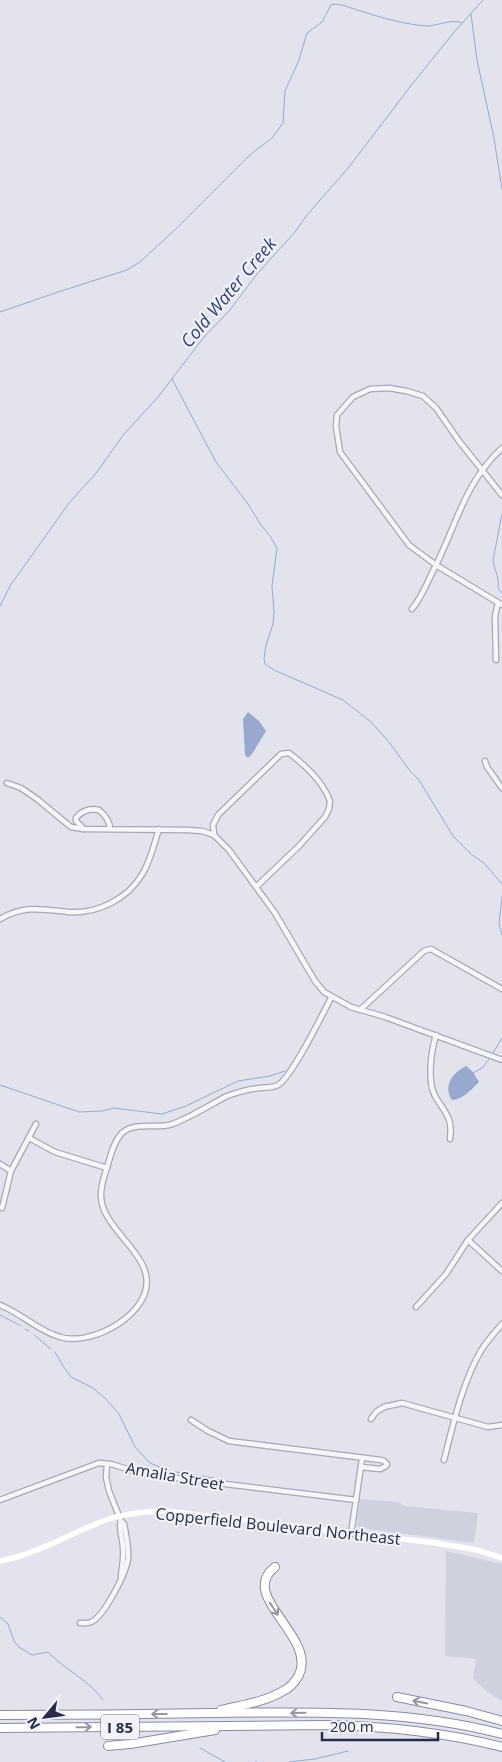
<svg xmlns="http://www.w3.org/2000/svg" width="502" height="1762" font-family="'Open Sans',sans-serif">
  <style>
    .built { fill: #cfd2de }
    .water { fill: #99a8cf }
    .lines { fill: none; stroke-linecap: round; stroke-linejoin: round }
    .stream { stroke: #99a8cf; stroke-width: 1 }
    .street-casing { stroke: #a6a8b7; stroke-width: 7 }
    .highway-casing { stroke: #878ca4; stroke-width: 10 }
    .street { stroke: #f5f6f9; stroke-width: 4.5 }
    .secondary { stroke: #fff; stroke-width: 5.5 }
    .highway { stroke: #fff; stroke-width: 8 }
    .oneway { stroke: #9496a2 }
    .labels { text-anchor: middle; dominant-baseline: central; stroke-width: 4; stroke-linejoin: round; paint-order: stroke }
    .shield { fill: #f2f3f9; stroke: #65687c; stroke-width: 1 }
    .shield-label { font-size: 15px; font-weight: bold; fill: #282c46 }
    .street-label { font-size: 16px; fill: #282c46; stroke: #f2f3f9 }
    .water-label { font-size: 18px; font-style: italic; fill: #2d407e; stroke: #f2f3f9 }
  </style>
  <rect width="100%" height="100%" fill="#e2e3ec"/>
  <g class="built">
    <path d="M360,1499L399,1502L404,1506L478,1513L474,1543L360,1528L357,1525Z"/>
    <path d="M446,1551L502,1564V1701L486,1691L473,1678L476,1659L445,1656Z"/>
  </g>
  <g class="water">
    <path d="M248,712L259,721L266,731L252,754L248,758L245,755L243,719Z"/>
    <path d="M466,1066L473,1072L479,1082C472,1089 462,1100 452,1100C443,1086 452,1073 466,1066Z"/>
  </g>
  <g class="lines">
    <g class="stream">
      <path d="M471,14L477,60L494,138L502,189"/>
      <path d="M0,312L58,292L127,270L140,262L179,226L251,154L272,138L283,123L285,91L299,60L307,33L322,22L331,5L333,4L342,5C370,14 398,24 427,26C438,26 452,18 462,23"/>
      <path d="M172,379L216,462L248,504L261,525L270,536L277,548L272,586L274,612L273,624L266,645L264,659L265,664L274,670L343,700L371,722L389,742L410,771L419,780L453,836L472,855L484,863L502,884"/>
      <path d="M502,514L493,560C494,570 500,578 498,588L502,593"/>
      <path d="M0,606L10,586L69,503L97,472L124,434L158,397L204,337L230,310L257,274L295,232L307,215L349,167L413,83L455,31L483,0"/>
      <path d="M502,897L499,924L502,935"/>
      <path d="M493,1053L502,1038"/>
      <path d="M473,1073L482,1068L490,1058"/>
      <path d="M0,1085L79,1112L102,1111L114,1108L162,1114L186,1106L238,1081L270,1076L285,1071"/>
      <path d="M0,1315L21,1326"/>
      <path d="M25,1329L29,1331"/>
      <path d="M34,1335L51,1349"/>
      <path d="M55,1352L63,1366L71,1377L93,1388L106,1399L119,1414L135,1447L150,1463L169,1471L214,1478"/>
      <path d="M0,1617L8,1624L14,1641L19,1647L32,1655L48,1652C65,1670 89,1680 103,1700"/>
      <path d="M200,1748L225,1762"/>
      <path d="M255,1762H257"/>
      <path d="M289,1762L315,1759L348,1751"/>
    </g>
    <g class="street-casing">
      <g id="street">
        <path d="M502,495L459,441L436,408L423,396L406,391L389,388L370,389L353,397L337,415L336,426L340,452L409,545L436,565L502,605"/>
        <path d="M412,609C423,596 428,580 436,565C458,521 464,484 502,448"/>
        <path d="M496,660L495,616L498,603"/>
        <path d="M485,761L487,767L502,788"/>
        <path d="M7,783L21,788L37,799L71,827L83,829"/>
        <path d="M110,829C110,821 105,815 99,810C90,808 81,811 76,818V821L84,829L188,830L202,831L214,835L229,850L275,913L315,981L324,992L351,1007L385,1017L502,1060"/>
        <path d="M214,835L213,825L218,815L281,754L289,753C305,765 323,782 330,801L329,809L325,817L299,846L256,887"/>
        <path d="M0,919C24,905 42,909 68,912C98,914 128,899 143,873C151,859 154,844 159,829"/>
        <path d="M360,1010L424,951L431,949L502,989"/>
        <path d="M436,1035C431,1051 427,1081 435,1096C445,1113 453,1117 450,1139"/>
        <path d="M29,1138L55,1152L107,1168"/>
        <path d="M0,1164L11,1171"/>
        <path d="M2,1208L11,1171L36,1124"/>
        <path d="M468,1240L502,1271"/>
        <path d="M0,1305C21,1313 38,1331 60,1337C92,1347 154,1313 146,1275C144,1265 138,1257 132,1249C120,1233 100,1215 101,1194C101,1184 105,1174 108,1164C111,1154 114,1141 122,1133C134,1122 154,1128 169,1125C185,1121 211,1104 227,1096C238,1092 248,1089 260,1088C266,1087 273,1088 278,1085C292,1077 322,1015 331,998"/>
        <path d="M416,1307L446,1274L468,1240L502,1203"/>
        <path d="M371,1419L376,1412L384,1407L402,1403L488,1427L502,1425"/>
        <path d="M191,1420L208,1431L229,1441L381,1460L384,1461L387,1464L386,1466L380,1469L361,1467"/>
        <path d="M444,1460C453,1425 463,1380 482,1349C488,1340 495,1332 502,1324"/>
        <path d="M107,1464L106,1477L109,1491L121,1521C118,1529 123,1539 123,1548C124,1558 122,1567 121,1576"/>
        <path d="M0,1500L99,1463L111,1464L143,1474L356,1500"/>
        <path d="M351,1534L362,1459"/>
        <path d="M80,1623C83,1623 88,1624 91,1622C104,1617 126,1573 128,1559C129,1547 126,1535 124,1524L121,1521"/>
      </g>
    </g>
    <g class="highway-casing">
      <g id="highway">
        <path d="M397,1697L466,1711L502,1721"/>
        <path d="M221,1710C241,1705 265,1702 283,1691C290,1688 295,1682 299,1675C317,1636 237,1596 275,1567"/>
        <path d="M0,1715C71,1715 141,1714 212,1713C309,1712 407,1709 502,1734"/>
        <path d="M0,1728L324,1725C384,1726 444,1732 502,1747"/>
        <path d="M108,1746L130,1744L215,1730"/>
      </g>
    </g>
    <use href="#street" class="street"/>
    <path class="secondary" d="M0,1561C40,1554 74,1530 112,1518C130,1513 148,1511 166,1511L436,1543L477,1550L502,1558"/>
    <use href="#highway" class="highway"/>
  </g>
  <defs><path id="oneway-shaft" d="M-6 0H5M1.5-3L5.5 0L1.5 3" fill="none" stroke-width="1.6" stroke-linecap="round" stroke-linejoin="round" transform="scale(1.25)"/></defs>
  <g class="oneway">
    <use href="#oneway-shaft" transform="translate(274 1609) rotate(56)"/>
    <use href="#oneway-shaft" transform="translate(420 1702) rotate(-169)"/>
    <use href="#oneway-shaft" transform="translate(298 1713) rotate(179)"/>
    <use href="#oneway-shaft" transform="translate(159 1714) rotate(180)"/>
    <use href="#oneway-shaft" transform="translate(84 1727) rotate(-1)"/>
  </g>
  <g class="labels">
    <rect class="shield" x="101" y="1714.5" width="38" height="25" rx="4"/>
    <g class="shield-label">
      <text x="120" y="1727">I 85</text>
    </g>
    <g class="street-label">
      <text transform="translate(175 1476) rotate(10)">Amalia Street</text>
      <text transform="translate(278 1526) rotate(6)">Copperfield Boulevard Northeast</text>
    </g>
    <g class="water-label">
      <text transform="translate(228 292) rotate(-50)">Cold Water Creek</text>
    </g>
  </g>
  <g transform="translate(45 1717) rotate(241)" stroke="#f2f3f9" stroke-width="4" paint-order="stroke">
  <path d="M0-4L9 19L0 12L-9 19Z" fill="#282c46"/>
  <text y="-8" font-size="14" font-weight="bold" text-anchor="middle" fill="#282c46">N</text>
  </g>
  <path d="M322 1732v8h116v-8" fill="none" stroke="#282c46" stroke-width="2.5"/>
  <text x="330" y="1732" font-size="15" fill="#282c46" stroke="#f2f3f9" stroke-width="4" paint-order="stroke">200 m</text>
</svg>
